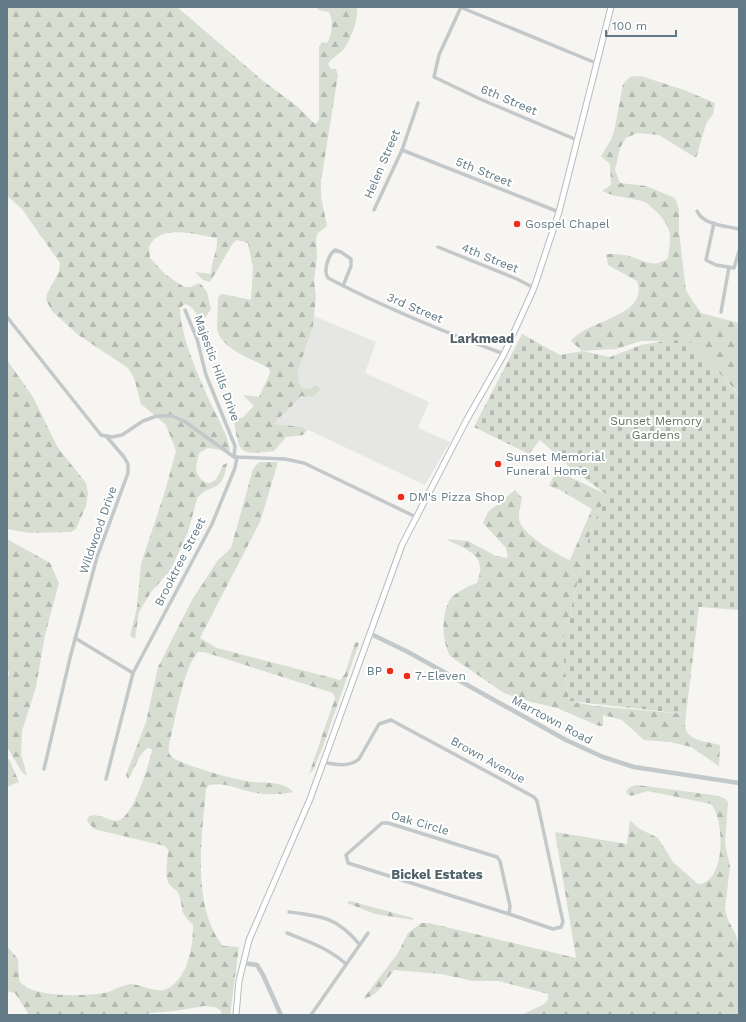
<svg xmlns="http://www.w3.org/2000/svg" width="746" height="1022" font-family="'Work Sans',sans-serif">
  <style>
    .built { fill: #e6e7e5 }
    .forest { fill: url(#forest-firs) }
    .cemetery { fill: url(#cemetery-stones) }
    .lines { fill: none; stroke-linecap: round; stroke-linejoin: round }
    .secondary-casing { stroke: #b5bcbf; stroke-width: 7 }
    .minor { stroke: #c3c8ca; stroke-width: 3.5 }
    .tertiary { stroke: #c3c8ca; stroke-width: 4.5 }
    .secondary { stroke: #fff; stroke-width: 5 }
    .poi-dot { fill: #ef2c18; stroke: #fff; stroke-width: 1.5 }
    .labels { text-anchor: middle; dominant-baseline: central; stroke-width: 4; stroke-linejoin: round; paint-order: stroke }
    .street-label { font-size: 12px; fill: #627a85; stroke: #fff }
    .poi-label { font-size: 12px; fill: #627a85; stroke: #fff; text-anchor: start }
    .park-label { font-size: 12px; fill: #66775e; stroke: #fff }
    .neighbourhood-label { font-size: 13px; font-weight: bold; fill: #516269; stroke: #fff }
  </style>
  <defs>
    <pattern id="forest-firs" width="22" height="20" patternUnits="userSpaceOnUse"><rect width="22" height="20" fill="#d8ded2"/><path d="M5 1l3.5 6h-7zM16 11l3.5 6h-7z" fill="#b3b9b0"/></pattern>
    <pattern id="cemetery-stones" width="16" height="16" patternUnits="userSpaceOnUse"><rect width="16" height="16" fill="#d8ded2"/><path d="M2 7V4a2 2 0 0 1 4 0v3zM10 15v-3a2 2 0 0 1 4 0v3z" fill="#b3b9b0"/></pattern>
  </defs>
  <rect width="100%" height="100%" fill="#f6f5f1"/>
  <path class="built" d="M314,316L376,342L365,373L429,402L418,428L450,442L425,485L302,427L274,424L281,415L295,405L301,396L317,386L307,389L302,388L299,383L298,371L313,326Z"/>
  <g class="forest">
    <path d="M7,7H177L262,80L298,107L315,124L319,120V47L322,42L327,43C332,36 334,20 329,12L318,10L317,7H357C359,17 350,42 344,49C339,55 332,57 328,64L331,69H336L338,75L321,181V197L327,226L318,233L316,239L317,256L314,281L316,297L313,326L298,371L299,383L302,388L307,389L317,386L321,389L313,397L301,396C294,407 282,413 274,424L302,427L307,430L303,435L286,437L274,451C240,455 239,455 234,420L243,417L254,406L243,395L259,397L270,373L269,368C252,359 223,350 217,330L218,297L222,294L251,300L253,268L248,243L237,240L233,243L210,282L203,280L195,272L211,274C211,261 218,251 217,238C199,235 173,227 157,237C153,239 151,244 149,247L150,258L165,274L184,287H190L200,283L207,292L211,309L205,318L199,319C195,312 193,306 185,304L180,308C180,336 200,380 212,406C219,421 228,435 230,451L208,448L199,453C198,458 196,464 196,469C197,478 208,489 216,479C219,475 221,469 223,465L227,463C222,497 209,481 197,499L188,532L170,571L151,592L139,612L135,639L130,636L137,607L141,564L165,491L176,451L166,425L141,404L134,378L128,368L77,334L52,311L46,300L47,294L59,272L60,263L22,209L7,196Z"/>
    <path d="M641,76L684,90L715,103L713,114L706,124L696,158L659,135L637,133L626,138L620,148L615,170L620,183L646,186L675,198L679,209V232L686,291L701,313L739,323V394L689,341H641L616,349L582,351L571,341C590,318 649,317 637,281L608,265L606,254C614,254 622,254 629,256C646,261 653,269 668,258C671,234 673,230 657,212C653,209 649,204 645,202C630,197 616,198 602,191L611,185L610,164L601,156L612,138L615,127L623,84L630,77Z"/>
    <path d="M7,360L33,397L58,448L86,483L88,494L86,506L76,529L71,532L29,533L7,529Z"/>
    <path d="M259,462H278L260,522L200,638L217,648L340,680L345,674L355,642L359,643L322,749L313,770L309,774L335,698L333,693L204,652H198C184,666 175,720 170,741C169,746 167,752 171,756C177,764 234,779 246,781C261,784 284,780 293,792C280,795 265,795 252,792C237,789 225,782 209,785L206,789C202,837 191,906 223,946L239,947L230,1015H222L220,1010L215,1007L204,1006L175,1011L149,1013L145,1015H29L15,993L7,991V946L18,959L19,980C21,983 24,987 28,988C46,997 84,996 104,993C112,992 121,985 130,984C142,984 157,995 169,988C189,975 193,946 193,925C178,909 185,914 179,895C178,890 172,888 169,884C164,876 168,859 168,850L165,846L94,829L87,821L89,816C100,813 106,820 116,821C132,822 150,762 152,749L147,748L140,756L128,780L126,775L146,722L158,667L192,600L218,560L231,548L253,469Z"/>
    <path d="M561,473L606,494L589,537L562,645L569,701L595,706L686,714C686,719 684,726 686,730C691,742 710,742 720,745L719,766L691,747L670,742L644,740L622,720L603,715V726H599L557,708L524,700L504,693L450,656C442,641 441,617 449,601C454,592 468,587 477,583C488,554 468,551 446,539L468,541L496,556L508,558L506,548L483,523L488,512L515,490L522,498C521,504 518,514 519,520C522,534 557,555 570,560L592,509L560,490L549,486L554,475Z"/>
    <path d="M7,539L50,563L59,583L45,635L36,687L22,731L21,754L27,776L22,772L7,747V678L9,675L7,663Z"/>
    <path d="M9,759L19,782L7,787V760Z"/>
    <path d="M637,785L713,795L724,798L728,802L725,844L730,866L725,909L728,920L736,935L739,948V1015H522L544,1004L548,1000V994L498,981H473L441,974L394,970C386,980 377,997 363,999L398,953L408,933L421,923H429L576,958L555,832L627,844L630,820L638,828L658,838L673,862L698,884C726,883 725,820 711,804L648,791L631,796L626,793C628,787 631,786 637,785Z"/>
    <path d="M350,901L413,918V920L375,914L347,903Z"/>
  </g>
  <path class="cemetery" d="M522,334L560,355L582,351L610,357L641,345L664,341L689,340L739,395V610L699,607L686,714L569,701L562,645L589,537L606,494L572,469L540,440L529,454L474,427Z"/>
  <g class="lines">
    <g class="secondary-casing">
      <path id="secondary" d="M236,1015L239,981L249,940L310,799L402,545L466,421L504,354L534,288L559,212L611,7"/>
    </g>
    <g class="minor">
      <path d="M460,7L596,63"/>
      <path d="M461,7L439,55L434,77L480,99L577,140"/>
      <path d="M402,150L559,212"/>
      <path d="M374,210L402,150L418,103"/>
      <path d="M697,211C703,225 726,226 739,229"/>
      <path d="M714,223L706,260L716,265L734,268L739,251"/>
      <path d="M438,247L517,279L534,288"/>
      <path d="M343,286L351,266V259L341,252L335,250C328,255 323,271 328,278C385,308 444,332 504,354"/>
      <path d="M185,310L197,339L206,375L235,446L234,457"/>
      <path d="M721,312L729,267"/>
      <path d="M7,317L101,435L112,437L122,435L143,421L157,416H172L184,421L234,457L285,459L304,463L416,517"/>
      <path d="M75,638L133,673"/>
      <path d="M324,762C335,765 350,767 359,759L379,724L391,720L534,797L537,801L563,922L561,927L553,929L509,914"/>
      <path d="M44,769L70,658L97,557L128,473V464L124,457L106,436"/>
      <path d="M106,779L133,673L212,524L235,468L237,457"/>
      <path d="M382,823H388L497,857L500,861L510,906L509,914L348,863L346,855Z"/>
      <path d="M289,912C323,916 338,918 360,945"/>
      <path d="M287,933C310,942 328,948 346,964"/>
      <path d="M311,1015L368,933"/>
    </g>
    <g class="tertiary">
      <path d="M371,634L408,652L566,740L603,757L634,767L739,783"/>
      <path d="M243,963L257,965L263,975L281,1015"/>
    </g>
    <use href="#secondary" class="secondary"/>
  </g>
  <g class="poi-dot">
    <circle cx="517" cy="224" r="4"/>
    <circle cx="498" cy="464" r="4"/>
    <circle cx="401" cy="497" r="4"/>
    <circle cx="390" cy="671" r="4"/>
    <circle cx="407" cy="676" r="4"/>
  </g>
  <g class="labels">
    <g class="street-label">
      <text transform="translate(509 100) rotate(23)">6th Street</text>
      <text transform="translate(382 164) rotate(-67)">Helen Street</text>
      <text transform="translate(484 172) rotate(22)">5th Street</text>
      <text transform="translate(490 258) rotate(22)">4th Street</text>
      <text transform="translate(415 308) rotate(23)">3rd Street</text>
      <text transform="translate(217 368) rotate(70)">Majestic Hills Drive</text>
      <text transform="translate(98 530) rotate(-71)">Wildwood Drive</text>
      <text transform="translate(180 562) rotate(-63)">Brooktree Street</text>
      <text transform="translate(552 720) rotate(28)">Marrtown Road</text>
      <text transform="translate(488 760) rotate(29)">Brown Avenue</text>
      <text transform="translate(420 823) rotate(16)">Oak Circle</text>
    </g>
    <g class="poi-label">
      <text x="525" y="224">Gospel Chapel</text>
      <text x="506" y="457">Sunset Memorial<tspan x="506" dy="14">Funeral Home</tspan></text>
      <text x="409" y="497">DM's Pizza Shop</text>
      <text x="382" y="671" text-anchor="end">BP</text>
      <text x="415" y="676">7-Eleven</text>
    </g>
    <g class="park-label">
      <text x="656" y="421">Sunset Memory<tspan x="656" dy="14">Gardens</tspan></text>
    </g>
    <g class="neighbourhood-label">
      <text x="482" y="338">Larkmead</text>
      <text x="437" y="874">Bickel Estates</text>
    </g>
  </g>
  <rect width="746" height="1022" fill="none" stroke="#627a85" stroke-width="16"/>
  <path d="M606 30v6h70v-6" fill="none" stroke="#627a85" stroke-width="2"/>
  <text x="612" y="30" font-size="12" fill="#627a85" stroke="#ffffff" stroke-width="3" paint-order="stroke">100 m</text>
</svg>
